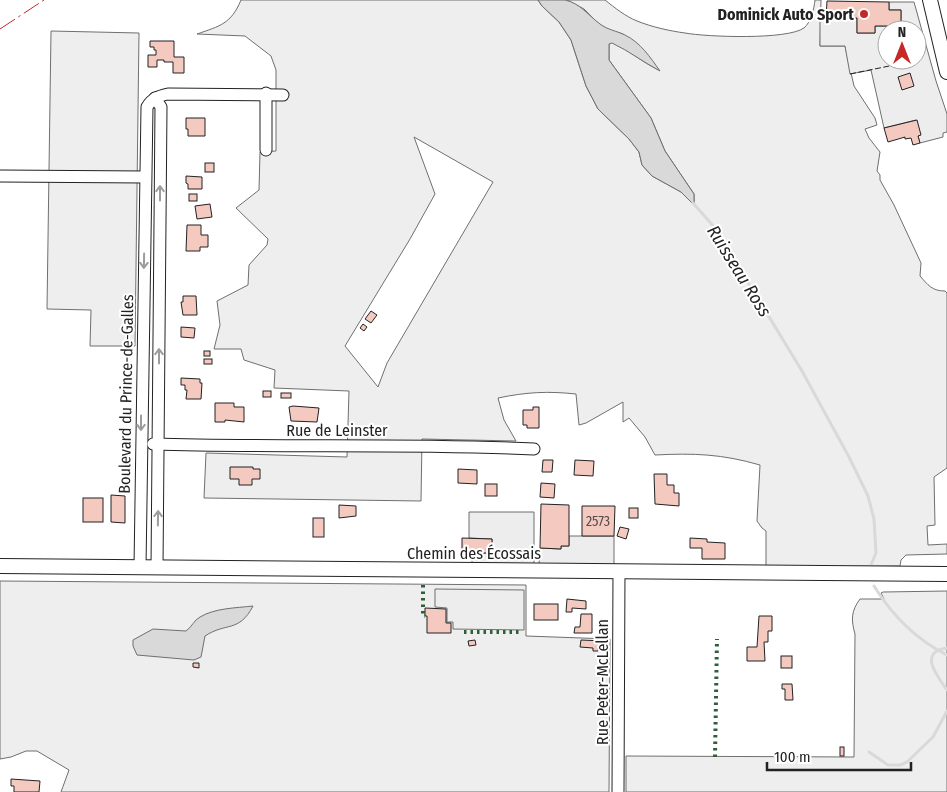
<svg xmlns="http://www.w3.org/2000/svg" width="947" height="792" font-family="'Fira Sans Condensed',sans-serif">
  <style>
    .green { fill: #eee; stroke: #6f6f6f; fill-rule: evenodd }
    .parking { fill: #ededed; stroke: #6f6f6f; fill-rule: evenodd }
    .water { fill: #d9d9d9; stroke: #6f6f6f }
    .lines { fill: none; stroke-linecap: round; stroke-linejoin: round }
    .stream { stroke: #d9d9d9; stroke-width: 3 }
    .building { fill: #f3c9c0; stroke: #222 }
    .minor-casing { stroke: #222; stroke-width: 13 }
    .major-casing { stroke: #222; stroke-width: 16 }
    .minor { stroke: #fff; stroke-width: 11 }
    .major { stroke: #fff; stroke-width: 14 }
    .hedge { stroke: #2f5e38; stroke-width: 4; stroke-dasharray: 2.5 4; stroke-linecap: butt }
    .fence { stroke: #222; stroke-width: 1; stroke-dasharray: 6 2.5; stroke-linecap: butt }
    .power { stroke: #c62828; stroke-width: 1; stroke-dasharray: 18 4 2.5 4; stroke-linecap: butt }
    .oneway { stroke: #9c9c9c }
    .poi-dot { fill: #c62828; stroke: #fff; stroke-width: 2 }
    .labels { text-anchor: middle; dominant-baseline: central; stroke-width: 4; stroke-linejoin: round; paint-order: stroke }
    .number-label { font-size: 14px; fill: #564c4a }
    .poi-label { font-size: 16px; font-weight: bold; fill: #222; stroke: #fff; text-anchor: end }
    .street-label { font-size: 16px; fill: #222; stroke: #fff }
    .water-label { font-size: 18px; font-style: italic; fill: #222; stroke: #fff }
  </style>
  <rect width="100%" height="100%" fill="#fff"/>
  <g class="green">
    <path d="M241,0H538L542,6L559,22L571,40L586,86L598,109L629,139L639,152L642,165L652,176L681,192L694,205V194L665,151L651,118L609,60V44L612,42C629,50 643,63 659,70L623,34L609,30L599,24L584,9L567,0H605C615,8 625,16 637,21C652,27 670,31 685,33C707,37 787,40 804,28C811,22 814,9 815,0H821L820,46H845L854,86L875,118L877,125L865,129L869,138L880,152L877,171L880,175V180L894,205L921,263L920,276C928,285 932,291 945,291L947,293V468L934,477L935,525L927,526L928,545L947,544V554L906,555L901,560L900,566L766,567V531L762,528L757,521L760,465C722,454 694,453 655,455L645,437L629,418L623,422V402L586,423L579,425L576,394C548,391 527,392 498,398L504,420L516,441L422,439L421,501L204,498L206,453L347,457L349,391L274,388L275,370L244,360L241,349H214L220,325L217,301L248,285L249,265L267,245L268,239L236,208L259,190L260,152L276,151V70L271,56L245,36L197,34C220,26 231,24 241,0ZM414,137L493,182L387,363L378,387L345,346L410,239L435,194Z"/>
    <path d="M51,31L139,33L135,346H90L91,310L47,309Z"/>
    <path d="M0,581L526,585V636L610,639L609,792H61L69,770L37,751H26L11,757L0,759Z"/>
    <path d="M947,591V792H626V756L854,757L855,634C851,620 851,611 860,599H884L881,593L883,592Z"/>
  </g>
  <g class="parking">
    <path d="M889,2H914L936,81L947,114V132L943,133V137L920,143L918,136L920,135L916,120L884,128L871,70L850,74L845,46H820V18H857V33H875V26H901V10H889ZM887,30H917V60H887Z"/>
    <path d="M469,512H534V564H472V556H480V553H492V539L469,538Z"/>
    <path d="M569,536H614V565L539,564L540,548L561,549V546H569Z"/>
    <path d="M435,589L524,590V630L453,629V622H447V608L435,607Z"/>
  </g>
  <g class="water">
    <path d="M538,0C547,0 557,0 565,0C580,3 589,16 600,24C608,30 617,31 625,35C641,43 650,57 660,71C643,62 629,51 612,43L609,44V60L651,118L665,151L694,194V205L681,192L652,176L642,165L639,152L629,139L598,109L586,86L571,40L559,22L542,6Z"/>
    <path d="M253,606C239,633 226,622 205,636L201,657L194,660L137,655L133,646V640L153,629L186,631C192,627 194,620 200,617C215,608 236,608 253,606Z"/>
  </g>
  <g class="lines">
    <g class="stream">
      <path d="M693,203L715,228L802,371L849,457L868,496L874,519L876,553L871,565"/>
      <path d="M874,586C892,615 917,640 947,655"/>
      <path d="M947,648C917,652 938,677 947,690"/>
      <path d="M869,752L888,765H900L907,762L933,737L947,711"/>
    </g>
  </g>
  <g class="building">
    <path d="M827,1L889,2V10H901V26H875V33H857V18H826Z"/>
    <path d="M150,41H174V57H184V73H173V62H164V60H157V67H148V55H156V50H154V47H150Z"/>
    <path d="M910,73L914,86L902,90L898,77Z"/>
    <path d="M186,118H205V136H188V129H186Z"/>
    <path d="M917,120L921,135L918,136L920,143L913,145L911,138L905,139V137L888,142L884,128Z"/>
    <rect x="205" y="163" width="9" height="9"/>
    <path d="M186,176L202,177V189H188V184L186,183Z"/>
    <rect x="189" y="194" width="8" height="7"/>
    <path d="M210,204L212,217L197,219L195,206Z"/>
    <path d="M187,225H201V235H208V247H200V251H186Z"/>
    <path d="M183,296H196L197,315H183L181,302H183Z"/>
    <path d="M371,311L377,315L371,323L365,319Z"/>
    <path d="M363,324L367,327L364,331L360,328Z"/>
    <path d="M181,327L195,328L194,338L181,337Z"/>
    <rect x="204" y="351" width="6" height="5"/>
    <rect x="204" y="359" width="8" height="5"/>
    <path d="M181,378L200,379V383H202L201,399H186L187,390H185V385H181Z"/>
    <rect x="263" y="391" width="8" height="6"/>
    <rect x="281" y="393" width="10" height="5"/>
    <path d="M215,403H234V407H244V422L225,420V422H215Z"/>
    <path d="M293,406L319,408L317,422L291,421L289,407Z"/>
    <path d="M533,407H539V428H527V425H523V410H533Z"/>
    <path d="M543,460H553L552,472H542Z"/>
    <path d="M575,460L594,461L593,476L574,475Z"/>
    <path d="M230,467H253V469H260V479H252V485H239V479H230Z"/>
    <path d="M458,469L477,470V484L458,483Z"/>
    <path d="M654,474H667V485H674V493H679V506L655,504Z"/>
    <path d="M541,483L555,484L554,498L540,497Z"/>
    <rect x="485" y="484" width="12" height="12"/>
    <path d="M111,495L125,496V523L111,522Z"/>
    <rect x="83" y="498" width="20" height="24"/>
    <path d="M541,504L569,505V546H561V549L540,548Z"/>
    <path d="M339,505L356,506V516L339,518Z"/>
    <path d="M582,506H615L614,536H582Z"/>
    <rect x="629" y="508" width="9" height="10"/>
    <rect x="313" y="518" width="11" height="19"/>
    <path d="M620,527L629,529L626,539L617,536Z"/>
    <path d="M462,538L492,539V553H480V556H472V553H462Z"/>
    <path d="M690,538L707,539V542L725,543V559H702V548H690Z"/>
    <path d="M567,599L586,601V609L572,608V612H566Z"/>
    <rect x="534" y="604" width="24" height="16"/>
    <path d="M425,608L446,609V623H451V633H427V616H425Z"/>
    <path d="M581,614H592V633H574L575,627H580Z"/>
    <path d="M759,616H772V631H768V642H764L765,661H747V647H757Z"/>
    <path d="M475,640L476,645L469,646L468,641Z"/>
    <path d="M581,640L604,641L603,648H598V651H593V648L580,647Z"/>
    <rect x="781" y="656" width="11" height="12"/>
    <path d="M193,663H199V668L193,667Z"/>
    <path d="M782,684H792L793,700H785V689H782Z"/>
    <rect x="840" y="747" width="4" height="9"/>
    <path d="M11,779L40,781L39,792H14V786H11Z"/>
  </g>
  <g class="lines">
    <g class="minor-casing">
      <g id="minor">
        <path d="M155,98L161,107L157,567"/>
        <path d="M266,150V93"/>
        <path d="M0,176L145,177"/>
        <path d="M153,444C280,448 407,443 534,449"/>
        <path d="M140,567L147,107C152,98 159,96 168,94L283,95"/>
        <path d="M618,792L619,572"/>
      </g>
    </g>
    <g class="major-casing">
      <g id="major">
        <path d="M930,0L947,72"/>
        <path d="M0,566L947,574"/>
      </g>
    </g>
    <use href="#minor" class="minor"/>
    <use href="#major" class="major"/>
    <g class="hedge">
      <path d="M423,585V616H425"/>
      <path d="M464,632H519"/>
      <path d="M715,757L717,639"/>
    </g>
    <path class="fence" d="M850,74L909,62L908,60"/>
    <path class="power" d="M0,29L44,0"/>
  </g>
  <defs><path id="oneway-shaft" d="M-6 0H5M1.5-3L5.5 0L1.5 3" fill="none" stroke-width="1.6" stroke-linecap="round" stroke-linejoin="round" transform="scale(1.25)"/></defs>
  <g class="oneway">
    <use href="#oneway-shaft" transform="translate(160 193) rotate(-90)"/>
    <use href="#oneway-shaft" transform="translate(144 261) rotate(91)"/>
    <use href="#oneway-shaft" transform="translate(159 356) rotate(-90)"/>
    <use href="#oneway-shaft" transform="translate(141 423) rotate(90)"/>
    <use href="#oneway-shaft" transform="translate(158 518) rotate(-89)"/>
  </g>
  <circle class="poi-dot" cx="864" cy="14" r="5"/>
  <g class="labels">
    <g class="number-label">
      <text x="598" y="521">2573</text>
    </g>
    <g class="poi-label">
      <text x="854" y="14">Dominick Auto Sport</text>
    </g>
    <g class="street-label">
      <text transform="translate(126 394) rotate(-89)">Boulevard du Prince-de-Galles</text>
      <text x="337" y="430">Rue de Leinster</text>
      <text x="474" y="553">Chemin des Écossais</text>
      <text transform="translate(602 682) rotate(-90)">Rue Peter-McLellan</text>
    </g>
    <g class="water-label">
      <text transform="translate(739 271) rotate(58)">Ruisseau Ross</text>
    </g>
  </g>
  <g transform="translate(902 45)"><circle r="24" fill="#ffffff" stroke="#a7a7a7"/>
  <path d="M0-4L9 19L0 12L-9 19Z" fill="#c62828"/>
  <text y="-8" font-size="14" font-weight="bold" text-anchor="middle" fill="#222222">N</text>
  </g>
  <path d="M767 762v8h144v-8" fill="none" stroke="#222222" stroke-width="2.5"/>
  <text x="774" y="762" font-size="15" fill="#222222" stroke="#ffffff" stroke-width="4" paint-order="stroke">100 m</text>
</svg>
